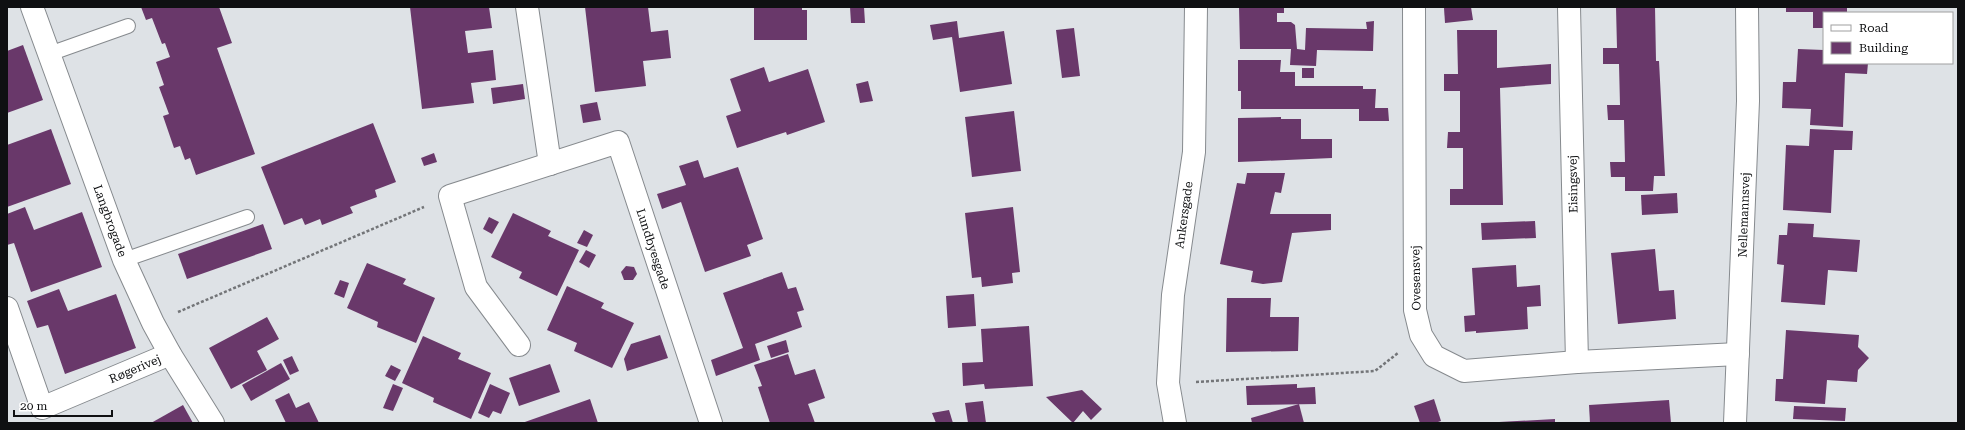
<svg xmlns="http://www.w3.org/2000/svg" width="1965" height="430" font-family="'Roboto Serif',serif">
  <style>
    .building { fill: #69386a }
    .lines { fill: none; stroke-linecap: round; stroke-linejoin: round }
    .lane-casing { stroke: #868a8e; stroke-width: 16 }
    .street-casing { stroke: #868a8e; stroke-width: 24 }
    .path { stroke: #737578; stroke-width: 2.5; stroke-dasharray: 3 2; stroke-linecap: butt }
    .lane { stroke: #fff; stroke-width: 14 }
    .street { stroke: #fff; stroke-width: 22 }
    .labels { text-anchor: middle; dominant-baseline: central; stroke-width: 4; stroke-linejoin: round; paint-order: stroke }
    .street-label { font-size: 12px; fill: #0f1012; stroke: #fff }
  </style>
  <rect width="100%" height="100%" fill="#dee2e6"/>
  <g class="building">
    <path d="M141,7H219L232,43L217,48L255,154L196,175L190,158L185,160L180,146L174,148L163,116L169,114L159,87L164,85L156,62L170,57L165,43L162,44L152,18L146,20Z"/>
    <path d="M410,7H489L492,28L465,31L468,53L493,50L496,80L471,83L474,103L422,109Z"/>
    <path d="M585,7H648L651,32L668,30L671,58L643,61L646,86L595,92Z"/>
    <path d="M850,7H864L865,23H851Z"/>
    <path d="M1239,7H1284V13H1277V22H1291L1295,25L1297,49L1305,50L1306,28L1367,29L1366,22L1374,21L1373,51L1317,50L1316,66L1290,65L1291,49H1240Z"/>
    <path d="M1456,7H1471L1473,20L1445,23L1444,8Z"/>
    <path d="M1616,7H1655L1656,61H1659L1665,176H1654L1653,191H1625V177H1611L1610,162H1625L1624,120H1608L1607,105H1620L1619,64H1603V48H1617Z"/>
    <path d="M1786,7H1847V13H1824V28H1813V12H1786Z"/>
    <path d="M754,8H802V10H807V40H754Z"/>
    <path d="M957,21L959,38L1004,31L1012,84L960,92L952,37L933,40L930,25Z"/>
    <path d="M1074,28L1080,76L1062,78L1056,30Z"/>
    <path d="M1457,30H1497V68L1551,64V84L1500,88L1503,205H1450V189H1463V148H1447L1448,132H1460V91H1444V74H1458Z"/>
    <path d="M23,45L43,100L7,113V51Z"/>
    <path d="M1798,49L1824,50V63H1868L1867,74L1845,73L1843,127L1810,125L1811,109L1782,108L1783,82H1796Z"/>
    <path d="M1238,60H1281L1280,72H1295V86H1363V89H1376L1375,108H1388L1389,121H1359V109H1241V91H1238Z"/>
    <path d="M764,67L769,82L808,69L825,122L787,135L786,132L737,148L726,116L741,111L730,79Z"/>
    <rect x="1302" y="68" width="12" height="10"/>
    <path d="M868,81L873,101L860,103L856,84Z"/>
    <path d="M523,84L525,99L493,104L491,88Z"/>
    <path d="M597,102L601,120L583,123L580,105Z"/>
    <path d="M1014,111L1021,171L972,177L965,117Z"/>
    <path d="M1281,117V119H1301V139H1332V158L1238,162V118Z"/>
    <path d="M373,123L396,182L375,190L377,197L350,207L353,213L322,225L320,219L305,225L302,218L284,225L261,167Z"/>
    <path d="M51,129L71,184L7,207V145Z"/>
    <path d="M1810,129L1853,131L1852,150H1834L1831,213L1783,210L1786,145L1809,146Z"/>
    <path d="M434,153L437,162L424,166L421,158Z"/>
    <path d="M698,160L704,178L738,167L763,239L747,245L751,256L705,272L681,202L662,209L657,194L686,185L679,166Z"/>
    <path d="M1247,173H1285L1281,193L1275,192L1270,214H1331V230L1292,233L1282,282L1263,284L1251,282L1253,271L1220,264L1237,183L1245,184Z"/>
    <path d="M1677,193L1678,213L1642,215L1641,195Z"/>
    <path d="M25,207L34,230L82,212L102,267L31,292L14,243L7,245V214Z"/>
    <path d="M1013,207L1020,272L1012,273L1013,283L982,287L981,277L972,278L965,213Z"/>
    <path d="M513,213L551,231L548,236L579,250L557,296L519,278L522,272L491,257Z"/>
    <path d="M489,217L499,222L492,234L483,229Z"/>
    <path d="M1535,221L1536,238L1482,240L1481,223Z"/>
    <path d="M1788,223L1814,224L1813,237L1860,240L1857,272L1828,270L1825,305L1781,302L1784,265L1777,264L1779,235H1787Z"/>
    <path d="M263,224L272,249L187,279L178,254Z"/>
    <path d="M584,230L593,235L587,247L577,243Z"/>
    <path d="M1655,249L1659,291L1674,290L1676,319L1618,324L1611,253Z"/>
    <path d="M586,250L596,255L589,268L579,262Z"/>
    <path d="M367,263L406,279L403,284L435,298L416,343L377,327L378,322L347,308Z"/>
    <path d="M1516,265L1517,287L1540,285L1541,306L1527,307L1528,329L1476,333V331L1465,332L1464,316L1475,315L1472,268Z"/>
    <path d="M626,266L634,267L637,274L633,280H624L621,272Z"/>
    <path d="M782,272L788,289L796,287L804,310L797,312L802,327L755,344L760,360L716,376L711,360L743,348L723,293Z"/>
    <path d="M340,280L349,283L344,298L334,294Z"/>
    <path d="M567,286L604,303L601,308L634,323L612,368L574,351L577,343L547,330Z"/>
    <path d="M59,289L68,311L116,294L136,348L65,374L48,325L37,328L27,301Z"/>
    <path d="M974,294L976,326L948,328L946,296Z"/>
    <path d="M1227,298H1271L1270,317H1299L1298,351L1226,352Z"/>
    <path d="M267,317L279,339L257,351L267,370L231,389L209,348Z"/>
    <path d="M1029,326L1033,386L985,389L984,384L963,386L962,363L983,362L981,329Z"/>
    <path d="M1786,330L1859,335L1858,347L1869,358L1858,370L1857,382L1827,380L1825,404L1775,401L1776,379H1783Z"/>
    <path d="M660,335L668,358L627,371L624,359L631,344Z"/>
    <path d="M423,336L461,353L458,359L491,373L471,419L433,402L434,398L402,383Z"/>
    <path d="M786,340L789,352L771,358L767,346Z"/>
    <path d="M788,354L795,375L815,369L825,398L808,404L815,423H770L758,387L762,386L754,365Z"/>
    <path d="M292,356L299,371L290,375L283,360Z"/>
    <path d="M281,363L290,379L251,401L242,385Z"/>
    <path d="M550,364L560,392L519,406L509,378Z"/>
    <path d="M391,365L401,370L395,381L385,376Z"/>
    <path d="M393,384L403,388L393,411L383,408Z"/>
    <path d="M490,384L510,393L501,414L493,411L489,418L478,413Z"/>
    <path d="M1297,384V388L1315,387L1316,404L1247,405L1246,386Z"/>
    <path d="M1082,390L1102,409L1091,420L1083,411L1073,423L1046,397Z"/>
    <path d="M289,393L296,408L309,402L319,423H286L275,400Z"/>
    <path d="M590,399L598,423H522Z"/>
    <path d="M1434,399L1441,421L1435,423H1420L1414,406Z"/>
    <path d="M1669,400L1671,423H1590L1589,405Z"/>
    <path d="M983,401L986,423H968L965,403Z"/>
    <path d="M1299,404L1304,423H1252L1251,418Z"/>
    <path d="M183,405L193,423H151Z"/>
    <path d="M1794,406L1846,408L1845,421L1793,419Z"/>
    <path d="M949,410L953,423H936L932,413Z"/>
    <path d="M1555,419V423H1499V422Z"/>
  </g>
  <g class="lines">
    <g class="lane-casing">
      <g id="lane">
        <path d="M49,54L128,26"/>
        <path d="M124,260L247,217"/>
      </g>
    </g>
    <g class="street-casing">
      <g id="street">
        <path d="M32,7L124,260L153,323L170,354L213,423"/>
        <path d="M527,7L550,164"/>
        <path d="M1414,7L1415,310L1421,335L1434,356L1464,371L1577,362L1738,354"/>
        <path d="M1569,7L1577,362"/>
        <path d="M7,308L42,408L170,354"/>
        <path d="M519,345L476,287L450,196L618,142L711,423"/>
        <path d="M1175,423L1168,383L1173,295L1194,152L1196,7"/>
        <path d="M1735,423L1748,101L1747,7"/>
      </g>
    </g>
    <g class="path">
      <path d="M178,312L424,207"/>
      <path d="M1196,382L1375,371L1398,353"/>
    </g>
    <use href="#lane" class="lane"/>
    <use href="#street" class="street"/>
  </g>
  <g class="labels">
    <g class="street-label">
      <text transform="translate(1573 184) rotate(-91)">Eisingsvej</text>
      <text transform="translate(1184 215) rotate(-82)">Ankersgade</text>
      <text transform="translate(1744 215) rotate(-88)">Nellemannsvej</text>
      <text transform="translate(110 221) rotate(70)">Langbrogade</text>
      <text transform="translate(653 249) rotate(72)">Lundbyesgade</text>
      <text transform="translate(1416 278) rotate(-91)">Ovesensvej</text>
      <text transform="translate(135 369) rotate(-23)">Røgerivej</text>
    </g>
  </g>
  <rect width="1965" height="430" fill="none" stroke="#0f1012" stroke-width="16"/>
  <rect x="1823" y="12" width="130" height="52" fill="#ffffff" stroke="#9f9fa0"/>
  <rect x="1831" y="25" width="20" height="6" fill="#ffffff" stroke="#9f9fa0"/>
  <text x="1859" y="32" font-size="12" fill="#0f1012">Road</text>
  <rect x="1831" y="42" width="20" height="12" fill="#69386a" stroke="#9f9fa0"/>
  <text x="1859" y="52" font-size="12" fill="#0f1012">Building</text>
  <path d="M14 410v6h98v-6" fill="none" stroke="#0f1012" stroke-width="2"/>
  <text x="20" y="410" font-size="12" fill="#0f1012" stroke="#ffffff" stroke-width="3" paint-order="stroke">20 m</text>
</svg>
